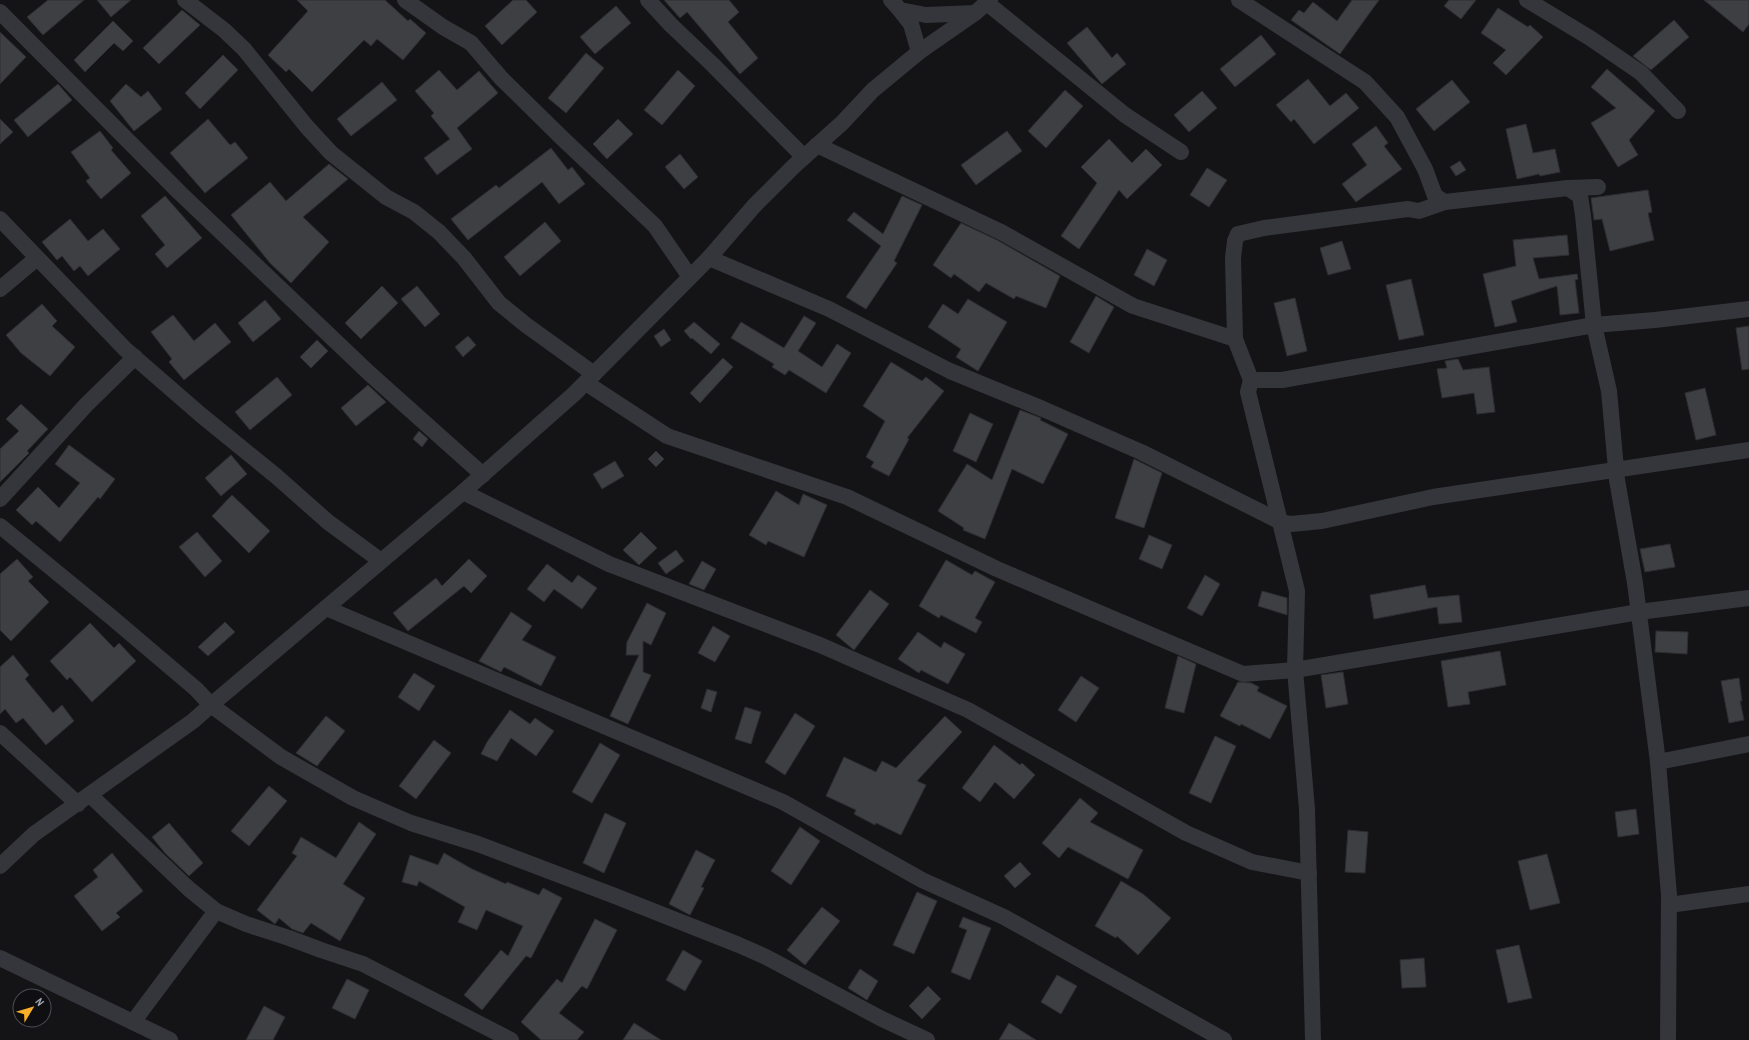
<svg xmlns="http://www.w3.org/2000/svg" width="1749" height="1040" font-family="'Archivo Narrow',sans-serif">
  <style>
    .building { fill: #3e3f43; stroke: #2e2e32 }
    .lines { fill: none; stroke-linecap: round; stroke-linejoin: round }
    .minor { stroke: #35363b; stroke-width: 16 }
  </style>
  <rect width="100%" height="100%" fill="#141416"/>
  <g class="building">
    <path d="M48,0H84L43,35L27,17Z"/>
    <path d="M97,0H131L111,17Z"/>
    <path d="M297,0H385L408,21L410,19L426,33L403,60L377,39L371,46L364,40L312,92L289,69L286,72L268,55L308,11Z"/>
    <path d="M513,0H526L537,12L502,45L485,26Z"/>
    <path d="M664,0H729L739,12L728,22L758,58L740,74L687,12L680,18Z"/>
    <path d="M1352,0H1379L1340,54L1291,20L1299,10L1304,13L1313,2L1337,21Z"/>
    <path d="M1449,0H1476L1461,19L1444,6Z"/>
    <path d="M1704,0H1749V24L1743,32Z"/>
    <path d="M616,6L631,23L595,54L580,37Z"/>
    <path d="M1498,8L1528,27L1530,25L1543,37L1506,75L1493,63L1506,50L1481,33Z"/>
    <path d="M182,10L200,25L159,64L143,48Z"/>
    <path d="M1674,20L1689,37L1651,70L1633,56Z"/>
    <path d="M113,21L133,41L123,51L114,43L85,72L74,60Z"/>
    <path d="M1087,27L1112,58L1117,53L1126,64L1102,84L1067,43Z"/>
    <path d="M0,32L26,57L0,84Z"/>
    <path d="M1261,35L1276,54L1235,87L1220,69Z"/>
    <path d="M586,53L604,68L566,113L548,98Z"/>
    <path d="M223,55L238,70L200,109L185,93Z"/>
    <path d="M1607,69L1655,111L1629,140L1638,155L1618,167L1591,123L1616,108L1591,87Z"/>
    <path d="M439,70L457,90L479,71L498,93L457,128L472,149L437,175L424,158L450,139L431,116L434,113L415,91Z"/>
    <path d="M678,70L695,86L662,125L644,110Z"/>
    <path d="M1308,79L1330,106L1346,93L1359,108L1314,144L1294,119L1291,122L1276,105Z"/>
    <path d="M1452,80L1470,102L1434,131L1416,109Z"/>
    <path d="M382,82L397,100L351,136L337,119Z"/>
    <path d="M58,84L72,100L28,137L14,120Z"/>
    <path d="M126,84L141,97L148,91L162,109L134,131L110,101Z"/>
    <path d="M1065,90L1083,106L1046,148L1028,131Z"/>
    <path d="M1202,91L1217,108L1189,132L1174,115Z"/>
    <path d="M0,119L13,132L0,144Z"/>
    <path d="M208,119L230,145L235,142L248,158L205,193L170,153Z"/>
    <path d="M618,119L633,134L607,159L593,144Z"/>
    <path d="M1526,124L1533,153L1555,149L1560,172L1540,176L1539,174L1517,179L1506,129Z"/>
    <path d="M1376,126L1388,143L1384,146L1402,169L1356,202L1342,184L1367,165L1352,144Z"/>
    <path d="M100,131L113,148L111,150L131,173L101,199L86,181L90,178L71,152Z"/>
    <path d="M1007,131L1022,151L976,185L961,165Z"/>
    <path d="M1109,139L1132,163L1146,149L1162,165L1127,199L1119,190L1079,249L1061,236L1097,183L1081,167Z"/>
    <path d="M551,148L568,170L572,167L585,184L559,204L542,182L468,240L451,219L496,185L499,188Z"/>
    <path d="M680,154L698,177L684,189L665,167Z"/>
    <path d="M1460,161L1466,170L1456,176L1450,167Z"/>
    <path d="M329,164L348,179L303,217L329,242L291,283L270,263L231,215L270,182L286,201Z"/>
    <path d="M1207,168L1227,180L1209,207L1190,195Z"/>
    <path d="M1648,190L1652,212L1648,213L1654,240L1610,251L1602,219L1594,220L1591,198Z"/>
    <path d="M165,196L202,238L167,268L155,254L165,245L141,216Z"/>
    <path d="M902,196L922,205L894,261L897,263L866,309L846,297L881,246L847,220L854,212L883,234Z"/>
    <path d="M70,219L88,241L103,229L120,249L88,276L80,266L74,271L62,256L57,260L42,242Z"/>
    <path d="M545,222L561,241L520,276L504,257Z"/>
    <path d="M961,223L997,240L1060,276L1046,308L1016,296L1014,299L986,283L979,292L954,274L951,278L933,265Z"/>
    <path d="M1567,235L1569,255L1533,258L1539,279L1577,274L1578,279L1575,280L1579,313L1560,315L1557,286L1511,301L1517,322L1495,327L1483,274L1516,266L1513,240Z"/>
    <path d="M1342,241L1351,269L1328,275L1320,248Z"/>
    <path d="M1147,249L1167,260L1154,286L1134,275Z"/>
    <path d="M1411,279L1424,335L1399,340L1386,285Z"/>
    <path d="M382,286L398,303L361,339L345,323Z"/>
    <path d="M417,286L440,314L425,327L401,299Z"/>
    <path d="M1096,296L1114,307L1089,353L1070,342Z"/>
    <path d="M1295,298L1307,351L1287,356L1274,303Z"/>
    <path d="M968,299L1007,322L978,371L956,357L961,349L928,327L943,304L958,314Z"/>
    <path d="M265,300L281,319L253,342L238,323Z"/>
    <path d="M42,304L57,321L52,326L75,347L50,376L21,353L6,335Z"/>
    <path d="M173,315L194,341L215,323L231,342L184,380L169,362L172,359L151,332Z"/>
    <path d="M804,316L816,323L798,351L822,367L837,344L851,353L826,393L789,370L785,375L772,367L774,364L731,338L741,322L784,348Z"/>
    <path d="M694,322L720,344L711,354L692,338L691,339L684,331Z"/>
    <path d="M1749,326V369L1742,370L1736,328Z"/>
    <path d="M664,329L671,340L661,347L654,336Z"/>
    <path d="M468,336L476,345L463,357L455,347Z"/>
    <path d="M317,340L328,351L311,368L300,357Z"/>
    <path d="M723,358L733,367L700,403L690,393Z"/>
    <path d="M1458,359L1463,370L1489,367L1495,412L1477,414L1474,393L1442,398L1437,369L1447,368L1445,361Z"/>
    <path d="M891,362L922,381L926,377L944,391L907,438L909,439L889,476L871,467L874,462L866,457L885,421L863,406Z"/>
    <path d="M277,377L292,395L250,430L235,412Z"/>
    <path d="M368,385L386,402L356,426L341,408Z"/>
    <path d="M1705,388L1716,435L1696,440L1685,393Z"/>
    <path d="M21,404L48,429L27,451L29,453L0,482V449L19,431L6,419Z"/>
    <path d="M1020,410L1041,418L1040,420L1068,434L1043,484L1012,469L985,539L963,530L964,528L938,511L967,464L992,480Z"/>
    <path d="M970,413L993,424L976,462L953,451Z"/>
    <path d="M419,431L428,439L422,447L413,439Z"/>
    <path d="M69,445L115,479L100,499L98,497L60,542L36,521L32,525L16,510L38,487L59,508L80,483L55,464Z"/>
    <path d="M656,451L664,459L656,467L648,459Z"/>
    <path d="M231,455L247,474L221,496L205,478Z"/>
    <path d="M1134,459L1162,473L1144,528L1115,518Z"/>
    <path d="M615,461L624,476L602,489L593,474Z"/>
    <path d="M776,491L799,505L803,494L827,505L804,557L768,541L766,545L749,535Z"/>
    <path d="M232,495L270,531L249,553L212,516Z"/>
    <path d="M197,532L222,561L205,577L179,547Z"/>
    <path d="M641,532L657,548L639,565L623,550Z"/>
    <path d="M1149,535L1172,545L1162,569L1139,559Z"/>
    <path d="M1670,544L1675,567L1645,572L1640,549Z"/>
    <path d="M676,550L684,561L666,574L658,563Z"/>
    <path d="M17,559L33,577L28,581L49,602L11,641L0,630V574Z"/>
    <path d="M469,559L487,576L471,593L464,586L408,631L393,613L436,578L442,586Z"/>
    <path d="M946,560L972,575L975,571L995,582L975,618L982,622L976,633L941,615L939,618L919,606Z"/>
    <path d="M702,561L716,569L704,590L689,584Z"/>
    <path d="M547,564L572,583L578,575L597,588L582,609L554,589L544,602L527,589Z"/>
    <path d="M1205,575L1220,584L1202,616L1187,608Z"/>
    <path d="M1425,585L1428,598L1459,595L1462,622L1439,624L1437,607L1374,619L1370,595Z"/>
    <path d="M870,590L889,604L854,650L836,635Z"/>
    <path d="M1262,591L1287,598V615L1258,606Z"/>
    <path d="M647,603L666,613L651,645L643,641V672L651,675L628,724L610,716L639,655H626L627,642Z"/>
    <path d="M511,612L532,626L522,640L556,657L541,686L504,667L501,672L479,661Z"/>
    <path d="M225,622L235,632L208,656L198,647Z"/>
    <path d="M90,623L114,648L119,643L136,661L92,702L70,677L67,680L50,661Z"/>
    <path d="M713,626L730,636L715,662L698,653Z"/>
    <path d="M1656,631L1688,632L1687,654L1655,652Z"/>
    <path d="M918,632L941,648L944,642L965,654L948,684L921,670L919,673L898,659Z"/>
    <path d="M1500,651L1506,685L1468,692L1470,704L1448,707L1441,661Z"/>
    <path d="M13,655L29,675L25,679L53,713L62,705L74,721L46,745L23,718L16,723L5,709L0,714V667Z"/>
    <path d="M1178,656L1196,664L1184,713L1165,708Z"/>
    <path d="M1343,672L1348,704L1326,708L1321,675Z"/>
    <path d="M414,673L435,686L419,711L398,697Z"/>
    <path d="M1081,676L1099,688L1076,722L1058,710Z"/>
    <path d="M1739,678L1742,701H1740L1744,720L1729,723L1721,681Z"/>
    <path d="M1238,682L1251,683L1259,687L1257,691L1287,706L1270,739L1241,724L1240,726L1220,716Z"/>
    <path d="M707,689L717,692L711,712L701,708Z"/>
    <path d="M745,707L761,712L751,744L735,739Z"/>
    <path d="M510,710L530,724L535,718L554,731L536,756L511,738L497,761L481,754L487,742Z"/>
    <path d="M795,713L815,726L785,775L765,762Z"/>
    <path d="M326,716L345,731L317,766L296,753Z"/>
    <path d="M945,716L962,732L917,781L926,785L901,835L876,823L875,825L854,814L856,810L826,796L844,757L876,772L882,761L896,768Z"/>
    <path d="M1215,736L1236,746L1211,803L1189,793Z"/>
    <path d="M434,740L451,753L416,799L399,786Z"/>
    <path d="M600,743L620,755L592,803L572,792Z"/>
    <path d="M994,745L1020,765L1022,763L1035,775L1014,799L995,782L980,802L962,788Z"/>
    <path d="M269,786L287,801L249,846L231,831Z"/>
    <path d="M1080,798L1098,813L1090,822L1143,850L1128,879L1068,847L1059,858L1042,843Z"/>
    <path d="M1636,809L1639,834L1618,837L1615,812Z"/>
    <path d="M605,813L626,823L604,873L583,863Z"/>
    <path d="M359,822L376,834L343,884L365,898L340,941L311,923L303,933L292,929L279,918L275,924L257,910L297,856L292,853L301,837L336,858Z"/>
    <path d="M169,823L203,863L189,876L165,853L152,837Z"/>
    <path d="M800,827L820,841L791,885L771,871Z"/>
    <path d="M1348,830L1368,832L1365,873L1345,872Z"/>
    <path d="M696,850L715,860L701,887L704,888L690,915L669,904Z"/>
    <path d="M112,853L143,891L116,913L120,917L102,931L74,896L98,877L93,870Z"/>
    <path d="M444,853L472,869L506,884L507,882L539,895L543,888L562,898L531,958L526,956L482,1010L464,995L501,950L508,956L523,926L486,910L477,930L458,922L465,907L419,881L417,886L402,882L410,855L438,865Z"/>
    <path d="M1547,854L1560,903L1530,910L1518,861Z"/>
    <path d="M1020,862L1031,874L1015,888L1004,876Z"/>
    <path d="M1121,881L1143,894L1171,918L1138,955L1117,936L1116,938L1095,926Z"/>
    <path d="M917,892L937,901L914,954L893,945Z"/>
    <path d="M822,907L840,921L805,965L787,950Z"/>
    <path d="M963,917L991,928L970,980L951,972L967,930L959,927Z"/>
    <path d="M595,919L617,930L587,989L582,986L559,1013L584,1032L577,1040H541L521,1022L557,979L562,983Z"/>
    <path d="M1519,945L1532,998L1508,1003L1496,950Z"/>
    <path d="M683,950L702,961L685,991L666,980Z"/>
    <path d="M1424,958L1426,987L1402,988L1400,960Z"/>
    <path d="M860,969L878,981L867,1000L848,988Z"/>
    <path d="M1057,975L1077,986L1061,1014L1041,1002Z"/>
    <path d="M347,979L369,990L355,1019L332,1008Z"/>
    <path d="M928,986L941,999L922,1019L909,1006Z"/>
    <path d="M264,1006L285,1017L273,1040H246Z"/>
    <path d="M634,1023L661,1040H623Z"/>
    <path d="M1009,1023L1036,1040H999Z"/>
  </g>
  <g class="lines">
    <g class="minor">
      <path d="M185,0L224,30L244,49L307,127L331,153L386,197L414,212L439,232L464,258L499,303L526,325L594,374"/>
      <path d="M405,0L443,27L471,43L501,78L561,137L655,226L690,277"/>
      <path d="M648,0L671,25L713,65L804,157"/>
      <path d="M891,0L900,10L926,15L975,13"/>
      <path d="M1239,0L1365,82L1397,117L1425,169L1435,196L1445,202L1568,188L1580,196L1583,215L1594,325L1609,391L1617,480L1635,583L1658,762L1669,895L1668,1040"/>
      <path d="M1527,0L1590,38L1641,73L1678,111"/>
      <path d="M987,3L1125,115L1181,152"/>
      <path d="M900,10L911,24L919,52"/>
      <path d="M0,12L180,193L369,373L483,475"/>
      <path d="M817,145L1001,232L1133,306L1235,339"/>
      <path d="M1568,188L1598,187"/>
      <path d="M0,219L125,349L201,415L276,476L328,522L381,561"/>
      <path d="M709,258L829,309L950,371L1043,409L1141,452L1281,522L1291,524L1322,521L1433,497L1749,450"/>
      <path d="M0,289L37,258"/>
      <path d="M1251,380H1282L1594,325L1655,320L1749,309"/>
      <path d="M586,383L667,436L847,497L997,569L1243,674L1295,670L1639,612L1749,598"/>
      <path d="M463,492L609,564L820,645L968,710L1186,833L1252,862L1309,873"/>
      <path d="M0,499L86,405L135,357"/>
      <path d="M0,526L110,616L196,689L211,705L463,492L574,394L709,258L754,206L794,166L842,123L873,90L919,52L975,13L990,0"/>
      <path d="M326,608L783,802L922,880L1004,917L1224,1040"/>
      <path d="M0,733L78,804"/>
      <path d="M1658,762L1749,744"/>
      <path d="M90,795L189,889L216,911L246,924L289,938L321,950L363,964L511,1040"/>
      <path d="M0,866L34,834L193,721L211,705L281,757L353,798L411,823L478,844L615,896L739,945L766,957L882,1019L927,1040"/>
      <path d="M1669,905L1749,894"/>
      <path d="M0,958L170,1040"/>
      <path d="M133,1022L216,911"/>
      <path d="M1313,1040L1307,809L1295,670L1297,591L1248,392L1251,380L1235,339L1233,258L1235,241L1238,234L1264,228L1408,209L1419,211L1445,202"/>
    </g>
  </g>
  <g transform="translate(32 1008) rotate(52)"><circle r="19" fill="#0f0f11" stroke="#4b4d53"/>
  <path d="M0-3L7 15L0 10L-7 15Z" fill="#fab028"/>
  <text y="-6" font-size="11" font-weight="bold" text-anchor="middle" fill="#a5abb7">N</text>
  </g>
</svg>
